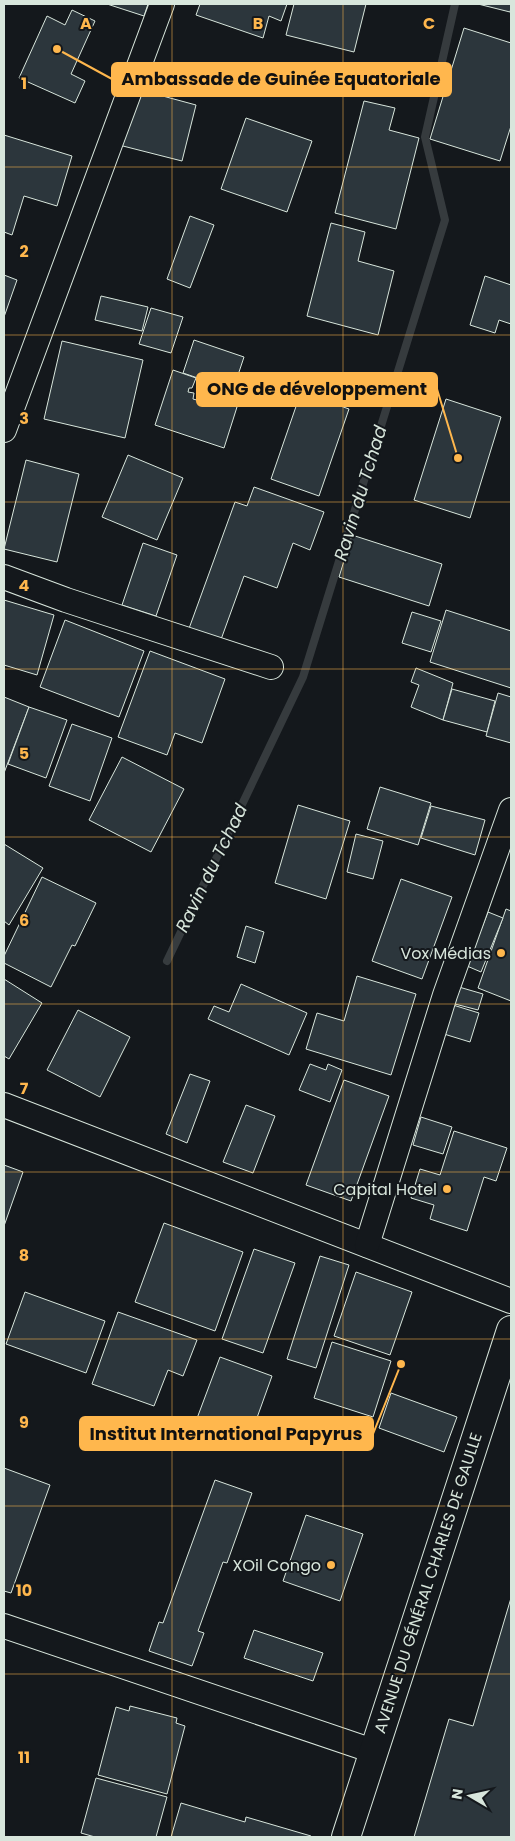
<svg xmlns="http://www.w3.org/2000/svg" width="515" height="1841" font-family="Poppins,sans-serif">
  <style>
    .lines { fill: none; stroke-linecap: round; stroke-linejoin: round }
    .stream { stroke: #363b3e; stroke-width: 8 }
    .building { fill: #2c363c; stroke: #d8e6dc }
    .street-casing { stroke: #d8e6dc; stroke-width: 26 }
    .secondary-casing { stroke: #d8e6dc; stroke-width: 30 }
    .street { stroke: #14181c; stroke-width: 24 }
    .secondary { stroke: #14181c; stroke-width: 28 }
    .grid { fill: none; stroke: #ffb74d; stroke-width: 1; stroke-opacity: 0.55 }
    .poi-dot { fill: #ffb74d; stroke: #14181c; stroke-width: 2 }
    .labels { text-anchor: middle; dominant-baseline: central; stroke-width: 4; stroke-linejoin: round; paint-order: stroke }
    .poi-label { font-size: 16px; fill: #d8e6dc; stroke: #14181c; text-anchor: end }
    .street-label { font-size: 16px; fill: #d8e6dc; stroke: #14181c }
    .water-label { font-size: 18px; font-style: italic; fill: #d8e6dc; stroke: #14181c }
    .grid-label { font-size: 16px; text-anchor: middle; font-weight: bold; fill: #ffb74d; stroke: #14181c; stroke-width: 4; stroke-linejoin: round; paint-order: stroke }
    .leader { fill: none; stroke: #ffb74d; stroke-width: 2 }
    .callout-dot { fill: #ffb74d; stroke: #14181c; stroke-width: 2 }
    .callout { fill: #ffb74d; stroke: #ffb74d; stroke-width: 2 }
    .callout-label { font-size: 18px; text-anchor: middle; font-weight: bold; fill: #111 }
  </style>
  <rect width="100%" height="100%" fill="#14181c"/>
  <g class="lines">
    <path class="stream" d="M167,961L303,677L445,220L425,137L455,4"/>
  </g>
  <g class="building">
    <path d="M107,4H148L144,16Z"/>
    <path d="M200,4H287L281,21L269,16L263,38L196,15Z"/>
    <path d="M294,4H366L354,52L286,35Z"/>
    <path d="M478,4H511V8L510,12Z"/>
    <path d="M72,10L95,21L71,74L85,81L75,103L19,78L47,16L65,25Z"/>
    <path d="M464,28L511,43V126L500,161L430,139Z"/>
    <path d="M135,81L161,88L159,95L196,105L182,161L119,145Z"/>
    <path d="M364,101L395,108L389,130L419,138L396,229L335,213Z"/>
    <path d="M246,118L312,141L287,212L221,189Z"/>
    <path d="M4,135L72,156L57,206L24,196L12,235L4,232Z"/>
    <path d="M190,216L214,225L190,288L167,279Z"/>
    <path d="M331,223L365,232L358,261L394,271L378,335L307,316Z"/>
    <path d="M4,275L17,280L4,317Z"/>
    <path d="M485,276L511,285V324L499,320L495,333L470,325Z"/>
    <path d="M101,296L148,307L142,331L95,320Z"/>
    <path d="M151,308L183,317L171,353L139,344Z"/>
    <path d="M194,340L244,357L233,390L183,373Z"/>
    <path d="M62,341L143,360L125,438L44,419Z"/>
    <path d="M173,370L196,378L192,388H189L188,392L194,393L193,399L204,402L206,397L221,402L225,387L235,390L231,405L237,407L224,448L155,425Z"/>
    <path d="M301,392L349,409L319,496L271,479Z"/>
    <path d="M446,399L501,417L470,518L414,500Z"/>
    <path d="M128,455L183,478L157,540L102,517Z"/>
    <path d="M26,460L79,474L57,562L4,549Z"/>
    <path d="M254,487L324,512L310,550L293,543L277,588L244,576L219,645L187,634L235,502L247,506Z"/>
    <path d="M352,535L442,564L429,606L339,577Z"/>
    <path d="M143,543L177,555L156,616L122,605Z"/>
    <path d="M4,600L54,615L37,675L4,665Z"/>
    <path d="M446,610L511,631V688L430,662Z"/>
    <path d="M412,612L441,621L431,652L402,643Z"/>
    <path d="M65,620L144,651L119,717L40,687Z"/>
    <path d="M150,651L225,679L202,743L175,733L167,755L118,737Z"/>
    <path d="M416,668L453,683L443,720L411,707L419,685L411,682Z"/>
    <path d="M452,689L495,701L487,732L443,720Z"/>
    <path d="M498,693L511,697V743L486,736Z"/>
    <path d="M4,697L29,707L4,773Z"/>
    <path d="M29,707L67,720L46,778L8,764Z"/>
    <path d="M72,724L112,738L90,801L49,786Z"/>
    <path d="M122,757L184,789L151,852L89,820Z"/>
    <path d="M380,787L431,803L418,845L367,829Z"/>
    <path d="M298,805L350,821L326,899L275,883Z"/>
    <path d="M431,806L485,820L475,855L421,838Z"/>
    <path d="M356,834L383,841L373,879L347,872Z"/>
    <path d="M4,844L43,868L9,925L4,921Z"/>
    <path d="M42,877L96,903L75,946L72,945L51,987L4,963V956Z"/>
    <path d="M401,879L452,897L422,979L372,961Z"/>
    <path d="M506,909L511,911V1001L478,988Z"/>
    <path d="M488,912L503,918L481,972L467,966Z"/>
    <path d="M246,926L264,932L255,963L237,957Z"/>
    <path d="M357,976L416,994L391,1075L306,1049L317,1013L344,1021Z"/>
    <path d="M4,979L42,1003L9,1059L4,1056Z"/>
    <path d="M241,984L307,1013L289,1055L208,1019L214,1006L229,1012Z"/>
    <path d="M459,987L483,994L478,1010L455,1004Z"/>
    <path d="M453,1005L479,1013L470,1042L444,1034Z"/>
    <path d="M78,1010L130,1037L100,1097L47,1070Z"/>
    <path d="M310,1064L326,1070L328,1064L342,1070L330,1102L299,1090Z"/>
    <path d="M190,1074L210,1081L187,1143L166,1134Z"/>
    <path d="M344,1080L389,1096L351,1201L306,1185Z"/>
    <path d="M246,1105L275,1116L253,1173L223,1162Z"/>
    <path d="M421,1117L452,1127L443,1154L413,1145Z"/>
    <path d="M454,1131L507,1148L496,1181L484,1177L467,1231L430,1219L434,1205L411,1198L420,1169L440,1175Z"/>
    <path d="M4,1165L23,1172L4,1226Z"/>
    <path d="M164,1223L243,1252L215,1331L135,1302Z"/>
    <path d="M254,1249L295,1263L263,1353L222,1339Z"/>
    <path d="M320,1256L349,1265L316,1368L287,1359Z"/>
    <path d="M356,1272L412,1292L390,1355L334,1336Z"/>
    <path d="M25,1292L105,1321L86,1373L6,1344Z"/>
    <path d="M118,1312L197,1340L183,1376L168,1370L154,1406L92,1384Z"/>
    <path d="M332,1342L391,1361L373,1417L314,1398Z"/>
    <path d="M220,1357L272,1376L249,1440L196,1421Z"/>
    <path d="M391,1393L457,1417L444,1452L379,1428Z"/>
    <path d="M4,1468L50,1485L11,1593L4,1591Z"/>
    <path d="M215,1480L252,1493L227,1563L223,1562L198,1631L204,1633L192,1666L149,1651L159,1622L163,1623Z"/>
    <path d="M306,1515L363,1534L340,1601L283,1581Z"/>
    <path d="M511,1598V1837H414L449,1719L473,1726Z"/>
    <path d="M254,1630L323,1653L313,1681L244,1658Z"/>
    <path d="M130,1706L177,1718L176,1723L185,1726L167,1794L98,1775L116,1707L129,1711Z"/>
    <path d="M96,1778L167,1797L156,1837H95L81,1833Z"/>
    <path d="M181,1803L245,1822L246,1817L311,1836V1837H171Z"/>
  </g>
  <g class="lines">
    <g class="street-casing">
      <g id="street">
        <path d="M4,430L162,4"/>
        <path d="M4,577L66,600L271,667"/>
        <path d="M4,1105L511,1301"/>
        <path d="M367,1245L445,995L511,810"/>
        <path d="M4,1626L373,1751"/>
      </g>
    </g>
    <g class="secondary-casing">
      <path id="secondary" d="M346,1837L511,1330"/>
    </g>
    <use href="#street" class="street"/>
    <use href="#secondary" class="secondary"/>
  </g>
  <path class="grid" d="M172,4V1837M343,4V1837M4,167H511M4,335H511M4,502H511M4,669H511M4,837H511M4,1004H511M4,1172H511M4,1339H511M4,1506H511M4,1674H511"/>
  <g class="poi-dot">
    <circle cx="501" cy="953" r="5"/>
    <circle cx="447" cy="1189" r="5"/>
    <circle cx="331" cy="1565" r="5"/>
  </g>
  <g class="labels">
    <g class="poi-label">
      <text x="491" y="953">Vox Médias</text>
      <text x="437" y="1189">Capital Hotel</text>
      <text x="321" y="1565">XOil Congo</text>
    </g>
    <g class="street-label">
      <text transform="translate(428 1583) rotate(-72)">AVENUE DU GÉNÉRAL CHARLES DE GAULLE</text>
    </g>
    <g class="water-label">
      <text transform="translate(360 493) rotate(-73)">Ravin du Tchad</text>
      <text transform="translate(211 868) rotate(-64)">Ravin du Tchad</text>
    </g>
  </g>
  <g class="grid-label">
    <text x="86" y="29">A</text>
    <text x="258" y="29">B</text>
    <text x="429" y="29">C</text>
    <text x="24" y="89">1</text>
    <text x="24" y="257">2</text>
    <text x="24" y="424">3</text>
    <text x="24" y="591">4</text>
    <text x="24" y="759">5</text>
    <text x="24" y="926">6</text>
    <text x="24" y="1094">7</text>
    <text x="24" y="1261">8</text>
    <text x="24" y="1428">9</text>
    <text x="24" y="1596">10</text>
    <text x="24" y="1763">11</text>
  </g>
  <path class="leader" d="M57 49L112 79M458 458L437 389M401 1364L373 1434"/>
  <g class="callout-dot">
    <circle cx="57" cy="49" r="5"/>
    <circle cx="458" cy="458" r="5"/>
    <circle cx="401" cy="1364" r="5"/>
  </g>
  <g class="callout">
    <rect x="112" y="63" width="339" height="33" rx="5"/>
    <rect x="197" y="373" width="240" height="33" rx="5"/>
    <rect x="80" y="1417" width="293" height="33" rx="5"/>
  </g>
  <g class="callout-label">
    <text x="281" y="85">Ambassade de Guinée Equatoriale</text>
    <text x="317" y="395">ONG de développement</text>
    <text x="226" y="1440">Institut International Papyrus</text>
  </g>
  <rect width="515" height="1841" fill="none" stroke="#d8e6dc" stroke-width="10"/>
  <g transform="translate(470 1796) rotate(279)" stroke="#14181c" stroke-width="4" paint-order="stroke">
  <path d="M0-4L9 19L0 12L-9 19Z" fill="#d8e6dc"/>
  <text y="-8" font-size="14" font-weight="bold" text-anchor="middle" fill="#d8e6dc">N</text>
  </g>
</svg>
